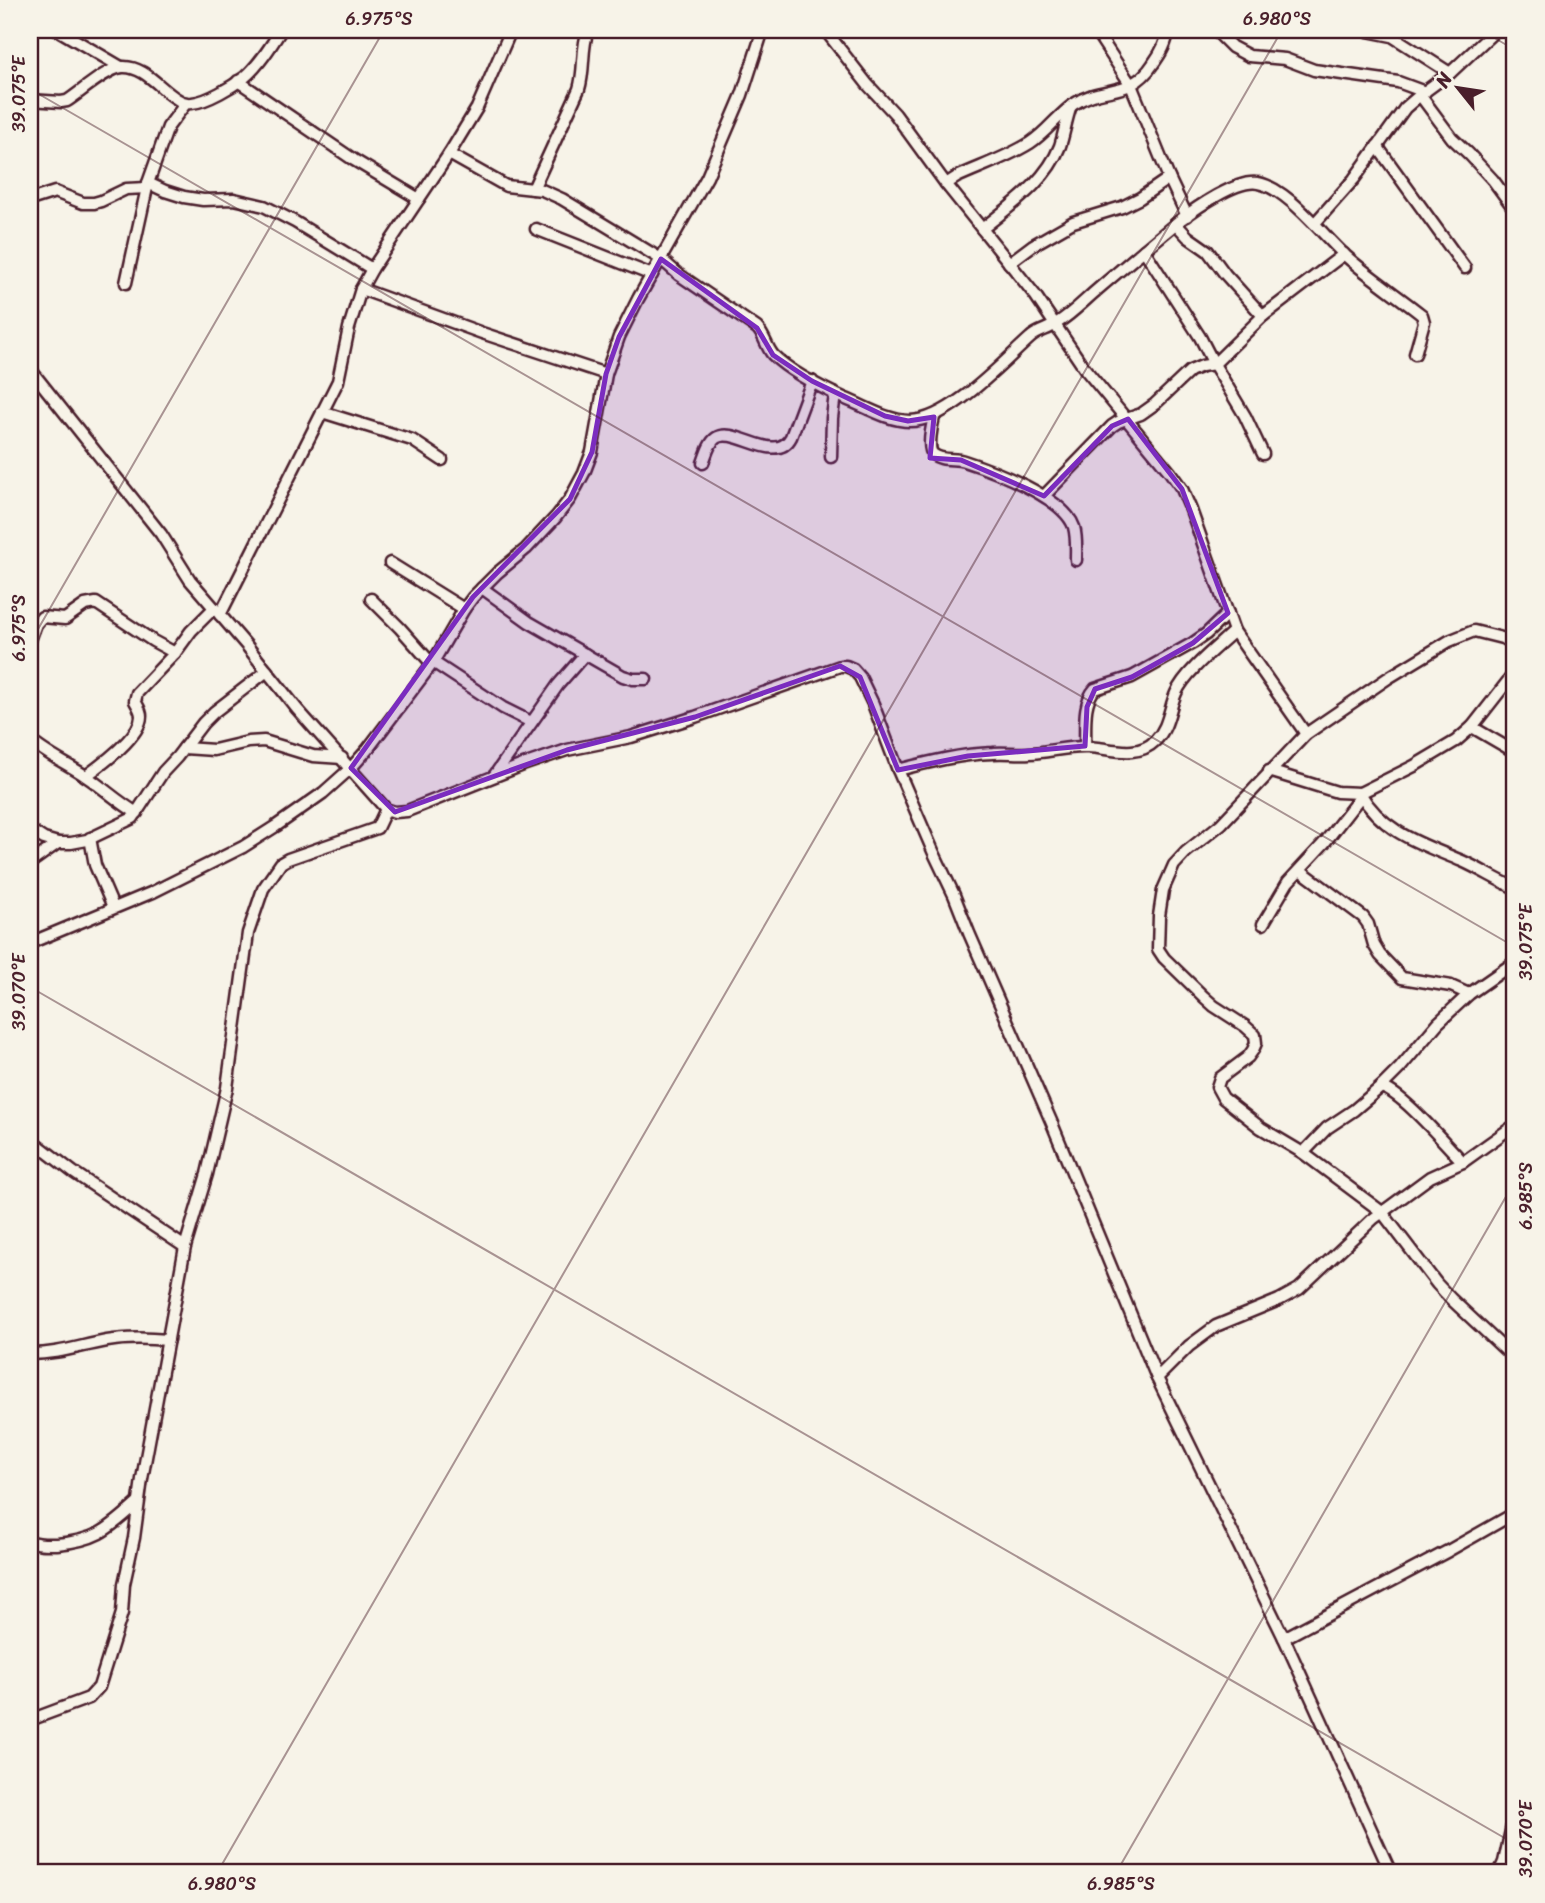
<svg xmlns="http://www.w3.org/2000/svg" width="1545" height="1903" font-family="Sriracha,sans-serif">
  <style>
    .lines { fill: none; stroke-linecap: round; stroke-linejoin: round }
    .minor-casing { stroke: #4a1f2b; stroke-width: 15 }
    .minor { stroke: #f7f3e8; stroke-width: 10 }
    .marked { fill: #7b2cbf; fill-opacity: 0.2; stroke: #7b2cbf; stroke-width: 5; stroke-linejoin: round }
    .ticks { fill: none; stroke: #4a1f2b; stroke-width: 2; stroke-opacity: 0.45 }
    .neatline { fill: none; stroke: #4a1f2b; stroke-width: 2.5 }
    .ticks-label { font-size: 18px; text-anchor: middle; fill: #4a1f2b }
  </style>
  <rect width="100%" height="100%" fill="#f7f3e8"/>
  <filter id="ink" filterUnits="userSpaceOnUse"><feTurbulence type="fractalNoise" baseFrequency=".0143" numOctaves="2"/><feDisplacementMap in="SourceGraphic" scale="14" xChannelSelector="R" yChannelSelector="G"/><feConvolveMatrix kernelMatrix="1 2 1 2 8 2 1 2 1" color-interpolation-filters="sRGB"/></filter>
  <g filter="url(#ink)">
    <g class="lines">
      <g class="minor-casing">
        <g id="minor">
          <path d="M58,30L121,67"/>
          <path d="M825,30L868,85L895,114L946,184L1035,295L1085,369L1170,472L1182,489L1191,510L1234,631L1306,734"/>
          <path d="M1095,30L1131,85L1169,178L1187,216"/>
          <path d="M1215,30L1232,47L1249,56L1285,59L1314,70L1398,82L1425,92"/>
          <path d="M1362,30L1392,36L1450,73"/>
          <path d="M238,81L354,160L419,199"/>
          <path d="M1420,95L1452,138L1469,154L1493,180L1515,210"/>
          <path d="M30,100L61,102L67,101C81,92 106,69 122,67C144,65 161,90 177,99C181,102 187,104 192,103C207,102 233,86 245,77C259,65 271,46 281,30"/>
          <path d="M1377,146L1465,268"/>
          <path d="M449,154L506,186L542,190L562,199L661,259L678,274L757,328C765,336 766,347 773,355C790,372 824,389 846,399C866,407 888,421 910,421C949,421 1002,363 1030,338C1038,330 1049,330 1057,323C1072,314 1085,300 1098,289C1125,266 1152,243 1179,221C1196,208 1237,179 1258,183C1288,188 1325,238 1347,257C1371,278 1397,295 1422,315L1424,322L1415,354"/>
          <path d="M148,183L165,191L184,197L203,200L234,199L264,206L295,222L372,269"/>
          <path d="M946,184L957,177C981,166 1008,157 1030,143C1047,132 1058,115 1074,104C1103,84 1130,99 1153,64C1161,53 1167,43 1168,30"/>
          <path d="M533,189L579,89C585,70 581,49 588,30"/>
          <path d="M30,200L55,192L83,203H94L101,201L126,189L147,188"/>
          <path d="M1315,223L1354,179L1405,108L1420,95L1450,73L1496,30"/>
          <path d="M1176,224L1188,237L1208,251L1225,274L1263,316"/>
          <path d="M536,229L652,275"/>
          <path d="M982,229C1011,205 1046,182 1060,146C1064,134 1066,121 1070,109"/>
          <path d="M1144,250L1200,337L1214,364L1245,416L1263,454"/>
          <path d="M1009,263L1033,245L1073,222L1122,207L1140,198L1169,178"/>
          <path d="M126,283L148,183L168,127L186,103"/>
          <path d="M361,289L482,333L606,374"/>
          <path d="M30,369L161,534L190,580L247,646L297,709L386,809L395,812L407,811L523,765L567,750L631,737L695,717L840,666H846L853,669L860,677L873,704L898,770L933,851L954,895L969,933L1051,1121L1157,1378L1284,1638L1391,1873"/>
          <path d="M322,412L412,440L442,460"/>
          <path d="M934,417C932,425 927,449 933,454C940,461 955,458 964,461C992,470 1064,497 1074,527C1077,538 1076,550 1076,560"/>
          <path d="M831,457L832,418L835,394"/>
          <path d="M703,463C706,455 709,443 716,438C734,425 776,466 791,437L812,381"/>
          <path d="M1044,496L1112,426L1118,422L1141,414L1155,404L1190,371L1202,366L1214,364L1263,316L1344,254"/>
          <path d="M390,563L464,609"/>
          <path d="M482,588L529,622L623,676L633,679H646"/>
          <path d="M371,599L400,628L432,664"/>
          <path d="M220,615L338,381L349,328L361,289L372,269L449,154L477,108L511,30"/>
          <path d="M30,640L36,624L42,617L65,619L85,605L96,603L153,641L175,653"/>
          <path d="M1515,643L1502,638L1474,631L1449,641L1388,678L1306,734L1221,824L1186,852L1174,865L1163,890L1159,916L1158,949L1164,958L1204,997L1214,1006L1245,1026L1255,1035L1256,1043L1253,1050L1248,1057L1220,1078L1217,1087L1223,1098L1261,1128L1303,1153L1382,1212L1437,1284L1451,1299L1515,1359"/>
          <path d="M433,662L503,708L531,722"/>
          <path d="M1472,727L1515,752"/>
          <path d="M30,740C47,755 68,764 87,777C105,789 118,802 137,813"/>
          <path d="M1085,746C1086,728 1082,703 1095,689L1132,677L1193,643L1206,634L1228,613"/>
          <path d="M184,748L214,750L248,742L264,741L313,756L342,758"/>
          <path d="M898,770C929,762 961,754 993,753C1005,752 1018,754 1030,753C1049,752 1069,746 1088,747C1110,748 1137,759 1155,741C1169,727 1169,709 1176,693C1185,672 1218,646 1234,631"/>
          <path d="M1269,771L1337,792L1360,793L1414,766L1456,741L1472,727L1515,672"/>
          <path d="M86,776C101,765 141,736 141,716C141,710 137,705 135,701L137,693L175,653L191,631L214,608"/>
          <path d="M494,776L558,685L585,654"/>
          <path d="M1360,793C1383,833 1422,844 1462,861C1480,869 1497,880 1515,888"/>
          <path d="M30,830L44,839L58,843H71L87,840L133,818L163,772L177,757L203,723L214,712L267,671"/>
          <path d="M90,838L95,865L113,907"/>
          <path d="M30,863L58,843"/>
          <path d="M1300,870L1363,917L1368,924L1374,945L1380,955L1402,978L1451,986L1469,994"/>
          <path d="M1263,924L1288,882L1325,842L1361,796"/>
          <path d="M30,943L153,892L243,847L276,826L323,793L351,768L367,750L432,664L464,609L473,597L497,573L526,549L556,517L570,499L584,473L592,452L606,374L619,337L638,299L707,177L742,95L763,30"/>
          <path d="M1381,1087C1403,1093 1445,1144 1463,1162"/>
          <path d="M30,1139L73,1172L185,1247"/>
          <path d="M1303,1153L1327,1128L1354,1110L1381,1087L1400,1068L1438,1023L1469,994L1515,962"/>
          <path d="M30,1354C59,1354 79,1346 107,1341C128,1337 148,1338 168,1340"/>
          <path d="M1157,1378L1189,1346L1216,1326L1279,1300L1299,1289L1373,1219L1430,1177L1463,1162L1515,1125"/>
          <path d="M30,1541C39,1545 47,1544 57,1544C99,1540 108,1529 138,1503"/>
          <path d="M1284,1638L1448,1551L1515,1513"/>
          <path d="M30,1720L89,1698L99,1687L122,1613L124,1584L134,1538L142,1479L185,1247L207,1174L227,1088L248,933L263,889L281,863L288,859L377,828L386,809"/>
          <path d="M1499,1873L1504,1862L1515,1812"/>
        </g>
      </g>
      <use href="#minor" class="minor"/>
    </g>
  </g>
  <path class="marked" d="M661,259L757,328L773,355L812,381L885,416L908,421L934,417L930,458L961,460L1044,496L1112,426L1128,419L1182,489L1228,613L1193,643L1132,677L1095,689L1087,707L1085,746L968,756L898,770L860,677L840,666L695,717L567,750L395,812L351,768L473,597L570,499L592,452L606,374L619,337Z"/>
  <path class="ticks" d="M1481,30L1515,50M30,89L1515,947M30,643L384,30M30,987L1515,1844M217,1873L1282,30M1116,1873L1515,1181"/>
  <rect width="1545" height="1903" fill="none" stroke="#f7f3e8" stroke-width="77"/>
  <g transform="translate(1458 88) rotate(300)" stroke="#f7f3e8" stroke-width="5" paint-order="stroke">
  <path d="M0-5L12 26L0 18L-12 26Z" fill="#4a1f2b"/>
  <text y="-10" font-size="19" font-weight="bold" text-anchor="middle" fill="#4a1f2b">N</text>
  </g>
  <rect x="38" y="38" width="1468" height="1826" class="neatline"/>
  <g class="ticks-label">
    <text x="379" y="25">6.975°S</text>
    <text x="1277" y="25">6.980°S</text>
    <text transform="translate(19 94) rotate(-90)" y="6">39.075°E</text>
    <text transform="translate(19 628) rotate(-90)" y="6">6.975°S</text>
    <text transform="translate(1526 942) rotate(-90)" y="6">39.075°E</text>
    <text transform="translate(19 992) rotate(-90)" y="6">39.070°E</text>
    <text transform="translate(1526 1196) rotate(-90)" y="6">6.985°S</text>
    <text transform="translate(1526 1839) rotate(-90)" y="6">39.070°E</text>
    <text x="222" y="1890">6.980°S</text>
    <text x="1121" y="1890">6.985°S</text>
  </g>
</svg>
